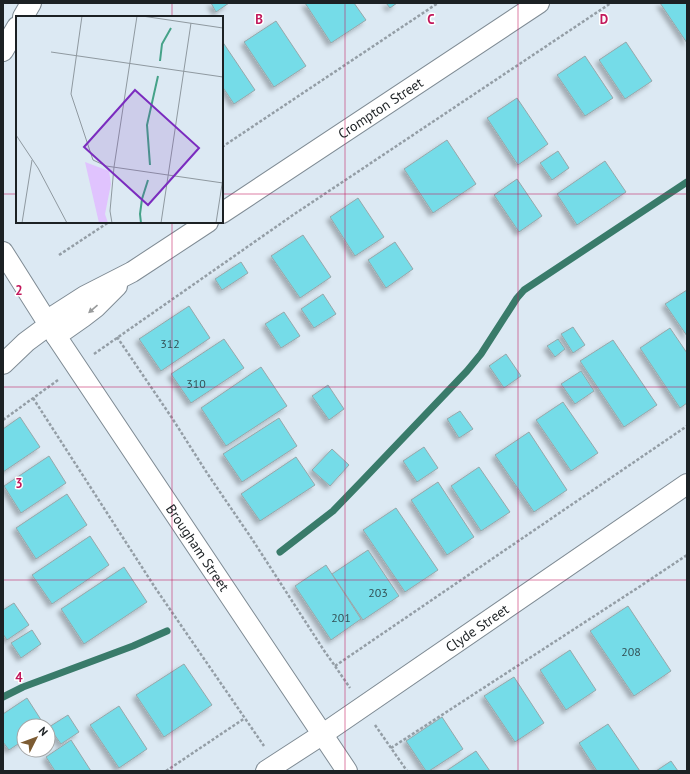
<svg xmlns="http://www.w3.org/2000/svg" width="690" height="774" font-family="'PT Sans',sans-serif">
  <style>
    .lines { fill: none; stroke-linecap: round; stroke-linejoin: round }
    .stream { stroke: #397b6a; stroke-width: 7 }
    .building { fill: #75dce8; stroke: #96a7aa; filter: url(#shadow) }
    .street-casing { stroke: #7f8b94; stroke-width: 22 }
    .path { stroke: #949ea6; stroke-width: 2.5; stroke-dasharray: 3 2; stroke-linecap: butt }
    .street { stroke: #fff; stroke-width: 20 }
    .oneway { fill: #999b9c }
    .grid { fill: none; stroke: #c2185b; stroke-width: 1; stroke-opacity: 0.55 }
    .labels { text-anchor: middle; dominant-baseline: central; stroke-width: 3; stroke-linejoin: round; paint-order: stroke }
    .number-label { font-size: 12px; fill: #325055 }
    .street-label { font-size: 14px; fill: #1c2124; stroke: #fff }
    .inset-river { fill: none; stroke: #45a288; stroke-width: 2 }
    .inset-road { fill: none; stroke: #8f99a0; stroke-width: 1 }
    .view { fill: #7b2cbf; fill-opacity: 0.15; stroke: #7b2cbf; stroke-width: 2 }
    .inset-edge { fill: none; stroke: #1c2124; stroke-width: 2 }
    .grid-label { font-size: 13px; text-anchor: middle; font-weight: bold; fill: #c2185b; stroke: #fff; stroke-width: 3; stroke-linejoin: round; paint-order: stroke }
  </style>
  <defs>
    <filter id="shadow"><feDropShadow dx="-3.5" dy="3.5" stdDeviation="2" flood-color="#0004"/></filter>
  </defs>
  <rect width="100%" height="100%" fill="#dce9f3"/>
  <g class="lines">
    <g class="stream">
      <path d="M280,552L333,511L362,481L467,371L481,354L517,298L524,290L687,182"/>
      <path d="M3,697L23,687L133,646L167,631"/>
    </g>
  </g>
  <g class="building">
    <path d="M211,3H229L216,12Z"/>
    <path d="M305,3H354L366,20L331,43Z"/>
    <path d="M386,3H397L390,8Z"/>
    <path d="M660,3H687V43Z"/>
    <path d="M276,21L306,66L274,87L244,42Z"/>
    <path d="M222,41L255,90L234,104L222,86Z"/>
    <path d="M626,42L652,81L625,99L599,60Z"/>
    <path d="M585,56L613,98L585,116L557,75Z"/>
    <path d="M517,98L548,144L518,165L487,118Z"/>
    <path d="M447,140L476,184L433,213L404,169Z"/>
    <path d="M558,151L569,168L552,180L540,163Z"/>
    <path d="M605,161L626,192L577,225L557,194Z"/>
    <path d="M517,179L542,216L519,232L494,195Z"/>
    <path d="M358,198L384,237L355,256L330,217Z"/>
    <path d="M303,235L331,277L300,298L271,256Z"/>
    <path d="M395,242L413,269L386,288L368,260Z"/>
    <path d="M241,262L248,273L222,290L215,279Z"/>
    <path d="M687,290V336L665,304Z"/>
    <path d="M323,294L336,314L314,328L301,309Z"/>
    <path d="M189,306L210,338L161,371L139,339Z"/>
    <path d="M284,312L300,336L281,348L265,324Z"/>
    <path d="M573,327L585,345L573,353L561,334Z"/>
    <path d="M670,328L687,353V403L680,408L640,348Z"/>
    <path d="M224,339L244,368L191,403L171,374Z"/>
    <path d="M558,339L565,349L555,357L547,346Z"/>
    <path d="M613,340L657,405L624,427L580,361Z"/>
    <path d="M506,354L521,376L504,388L489,366Z"/>
    <path d="M261,367L287,406L226,446L201,408Z"/>
    <path d="M581,371L594,391L575,404L561,384Z"/>
    <path d="M328,385L344,409L329,420L312,396Z"/>
    <path d="M563,402L598,453L571,471L536,420Z"/>
    <path d="M460,411L473,429L459,438L447,419Z"/>
    <path d="M20,417L40,447L3,472V429Z"/>
    <path d="M279,418L297,446L242,482L223,454Z"/>
    <path d="M529,432L567,490L534,512L495,455Z"/>
    <path d="M424,447L438,468L417,482L403,461Z"/>
    <path d="M332,449L349,465L330,486L312,470Z"/>
    <path d="M49,456L66,483L21,513L4,486Z"/>
    <path d="M296,457L315,485L260,521L241,494Z"/>
    <path d="M479,467L510,512L481,531L451,486Z"/>
    <path d="M438,482L474,537L447,555L411,500Z"/>
    <path d="M67,494L87,525L36,559L16,528Z"/>
    <path d="M396,508L438,570L405,592L363,530Z"/>
    <path d="M90,536L109,565L52,604L32,575Z"/>
    <path d="M368,550L399,596L363,620L332,574Z"/>
    <path d="M326,565L361,619L331,640L295,586Z"/>
    <path d="M124,567L147,602L84,644L61,609Z"/>
    <path d="M14,603L29,625L7,640L3,634V610Z"/>
    <path d="M628,606L671,671L634,696L590,631Z"/>
    <path d="M32,630L41,644L21,658L11,643Z"/>
    <path d="M570,650L596,690L566,710L540,670Z"/>
    <path d="M184,664L212,705L164,737L136,695Z"/>
    <path d="M514,677L544,723L515,742L484,696Z"/>
    <path d="M27,698L45,726H24V740L9,750L3,742V714Z"/>
    <path d="M119,706L147,749L119,768L90,725Z"/>
    <path d="M68,715L79,732L61,744L49,727Z"/>
    <path d="M442,717L463,749L429,771H426L406,741Z"/>
    <path d="M608,724L640,771H597L579,743Z"/>
    <path d="M71,740L91,771H55L46,757Z"/>
    <path d="M476,751L490,771H446Z"/>
    <path d="M671,761L678,771H656Z"/>
  </g>
  <g class="lines">
    <g class="street-casing">
      <g id="street">
        <path d="M23,17L31,3"/>
        <path d="M3,51L17,27"/>
        <path id="s1" d="M222,213L539,3"/>
        <path id="s2" d="M3,252L56,336L347,771"/>
        <path d="M46,321L85,296L132,272L208,222"/>
        <path d="M56,336L83,317L96,307L117,286"/>
        <path d="M3,364L26,342L49,325"/>
        <path id="s3" d="M266,771L323,734L687,484"/>
      </g>
    </g>
    <g class="path">
      <path d="M222,147L438,3"/>
      <path d="M59,255L109,222"/>
      <path d="M117,337L172,418L207,473L252,539L325,652L335,666L350,688"/>
      <path d="M94,354L293,215L611,3"/>
      <path d="M33,398L156,589L264,746"/>
      <path d="M3,420L58,380"/>
      <path d="M335,666L687,426"/>
      <path d="M375,725L407,771"/>
      <path d="M391,748L639,587L687,555"/>
      <path d="M166,771L245,718"/>
    </g>
    <use href="#street" class="street"/>
  </g>
  <defs><path id="oneway-solid" d="M-6-.8H1V-3.2L6.5 0L1 3.2V.8H-6Z"/></defs>
  <use class="oneway" href="#oneway-solid" transform="translate(93 309) rotate(139)"/>
  <path class="grid" d="M172,3V17M345,3V771M518,3V771M3,194H17M222,194H687M172,222V771M3,387H687M3,580H687"/>
  <g class="labels">
    <g class="number-label">
      <text x="170" y="343">312</text>
      <text x="196" y="383">310</text>
      <text x="378" y="592">203</text>
      <text x="341" y="617">201</text>
      <text x="631" y="651">208</text>
    </g>
    <g class="street-label">
      <text stroke="none"><textPath href="#s1" startOffset="190">Crompton Street</textPath></text>
      <text stroke="none"><textPath href="#s2" startOffset="354">Brougham Street</textPath></text>
      <text stroke="none"><textPath href="#s3" startOffset="255">Clyde Street</textPath></text>
    </g>
  </g>
  <g transform="translate(16 16)">
    <rect width="207" height="207" fill="#dce9f3"/>
    <path d="M69,146L93,155L95,168L89,198L92,207H83Z" fill="#e0c3fe"/>
    <path class="inset-river" d="M144,45L146,28L155,12M134,149L131,109L142,60M125,207L124,198L126,183L132,164"/>
    <path class="inset-road" d="M66,0L55,78L77,144L90,150L207,167M126,0L207,12M35,36L207,61M0,119L22,152L51,207M98,151L121,0M6,207L16,144M96,207L94,195L98,151M145,207L175,7M200,207L207,162"/>
    <path class="view" d="M119,74L183,132L132,189L68,131Z"/>
    <rect width="207" height="207" class="inset-edge"/>
  </g>
  <g class="grid-label">
    <text x="259" y="24">B</text>
    <text x="431" y="24">C</text>
    <text x="604" y="24">D</text>
    <text x="19" y="295">2</text>
    <text x="19" y="488">3</text>
    <text x="19" y="682">4</text>
  </g>
  <rect width="690" height="774" fill="none" stroke="#1c2124" stroke-width="8"/>
  <g transform="translate(36 738) rotate(48)"><circle r="19" fill="#ffffff" stroke="#a4a6a7"/>
  <path d="M0-3L7 15L0 10L-7 15Z" fill="#7c5b32"/>
  <text y="-6" font-size="11" font-weight="bold" text-anchor="middle" fill="#1c2124">N</text>
  </g>
</svg>
